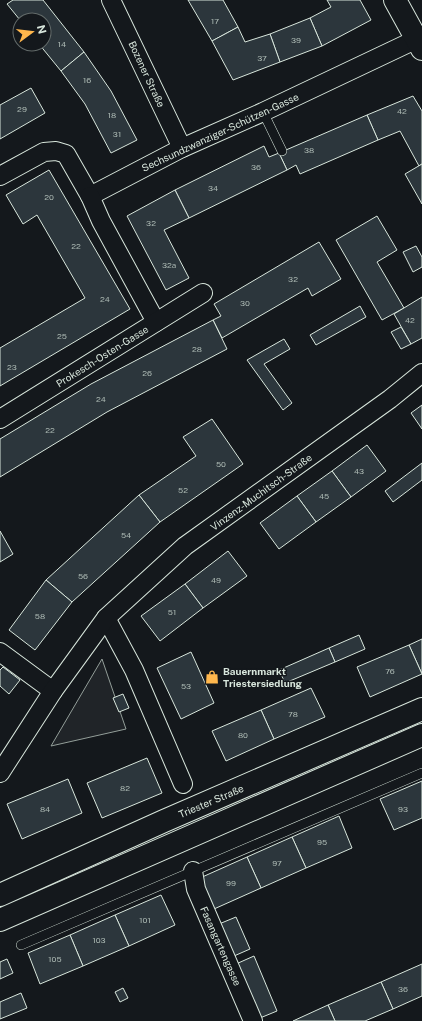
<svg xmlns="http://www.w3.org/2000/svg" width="422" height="1021" font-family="'Public Sans',sans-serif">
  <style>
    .green { fill: #202428; stroke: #939e99 }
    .building { fill: #2c363c; stroke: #d8e6dc }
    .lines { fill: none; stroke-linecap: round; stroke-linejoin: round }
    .service-casing { stroke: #d8e6dc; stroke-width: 10 }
    .minor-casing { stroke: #d8e6dc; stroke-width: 20 }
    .secondary-casing { stroke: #d8e6dc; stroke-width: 24 }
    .primary-casing { stroke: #d8e6dc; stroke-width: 24 }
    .service { stroke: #14181c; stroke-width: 9 }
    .minor { stroke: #14181c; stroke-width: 18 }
    .secondary { stroke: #14181c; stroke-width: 22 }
    .primary { stroke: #14181c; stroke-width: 22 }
    .labels { text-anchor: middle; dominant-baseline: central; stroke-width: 3; stroke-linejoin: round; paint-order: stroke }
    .number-label { font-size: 8px; fill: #adbab4 }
    .street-label { font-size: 10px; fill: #d8e6dc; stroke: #14181c }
    .poi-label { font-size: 10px; font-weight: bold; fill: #d8e6dc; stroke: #14181c; text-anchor: start }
  </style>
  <rect width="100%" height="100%" fill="#14181c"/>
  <path class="green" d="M102,659L126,729L51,746Z"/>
  <g class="building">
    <path d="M13,0H43L84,52L61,71L39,44H44V20H20L7,4Z"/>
    <path d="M188,0H223L238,27L212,41Z"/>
    <path d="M327,0H360L371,20L322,46L310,18L331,7Z"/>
    <path d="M310,18L322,46L280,62L270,34Z"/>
    <path d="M238,27L245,42L270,34L280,62L233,80L212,41Z"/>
    <path d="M84,52L111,91L137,140L111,153L85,104L61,71Z"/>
    <path d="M31,88L45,113L0,139V105Z"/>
    <path d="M413,96L422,111V164L419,166L400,131L378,140L367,115Z"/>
    <path d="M367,115L378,140L300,174L296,165L287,170L279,153Z"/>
    <path d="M264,146L269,157L279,153L287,170L189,218L175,190Z"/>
    <path d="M422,164V204L405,174Z"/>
    <path d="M49,170L130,309L0,386V348L85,298L37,215L23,224L6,195Z"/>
    <path d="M175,190L189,218L164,230L189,278L166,290L127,216Z"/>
    <path d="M377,216L397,250L377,262L404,308L382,320L336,240Z"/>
    <path d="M319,242L341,279L312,296L308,288L222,338L213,320L221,316L214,304Z"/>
    <path d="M416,246L422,257V267L413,272L403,252Z"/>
    <path d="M422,297V338L411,344L394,314Z"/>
    <path d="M360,306L366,317L316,345L310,335Z"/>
    <path d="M213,320L227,349L107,412L0,477V439L91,384Z"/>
    <path d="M401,327L411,344L401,349L391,332Z"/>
    <path d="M284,339L290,349L264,364L292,403L283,410L247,360Z"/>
    <path d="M422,405V429L411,413Z"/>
    <path d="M212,419L243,464L160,522L139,495L196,456L183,437Z"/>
    <path d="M367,445L386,471L351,497L332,471Z"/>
    <path d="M422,463V480L393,502L385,491Z"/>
    <path d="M332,471L351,497L316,522L297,496Z"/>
    <path d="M139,495L160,522L72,602L46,580Z"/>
    <path d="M297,496L316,522L279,549L260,523Z"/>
    <path d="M0,531L13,554L0,562Z"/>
    <path d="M228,551L247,576L203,608L185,584Z"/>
    <path d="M46,580L72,602L35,650L9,630Z"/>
    <path d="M185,584L203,608L160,641L141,616Z"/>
    <path d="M359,635L365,649L335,662L329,648Z"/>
    <path d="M422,639V674L409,645Z"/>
    <path d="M409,645L422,674L370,697L357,667Z"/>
    <path d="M329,648L335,662L285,683L279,670Z"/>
    <path d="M191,652L214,703L181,719L157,668Z"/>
    <path d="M3,667L20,680L9,694L0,686V670Z"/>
    <path d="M311,688L325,717L274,739L261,710Z"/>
    <path d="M123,694L129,708L119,712L113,698Z"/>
    <path d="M261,710L274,739L226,761L212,731Z"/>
    <path d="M147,758L162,793L102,818L87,783Z"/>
    <path d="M68,779L82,813L22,839L7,804Z"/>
    <path d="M422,781V818L394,830L380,799Z"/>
    <path d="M339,816L352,848L306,868L292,837Z"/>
    <path d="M292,837L306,868L261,888L247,857Z"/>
    <path d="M247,857L261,888L214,909L200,878Z"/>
    <path d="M161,895L175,925L129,946L115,915Z"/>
    <path d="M115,915L129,946L83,966L70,935Z"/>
    <path d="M236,917L250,949L234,956L219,924Z"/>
    <path d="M70,935L83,966L40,984L28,953Z"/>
    <path d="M254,956L277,1011L260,1018L236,964Z"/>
    <path d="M7,959L13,973L0,979V962Z"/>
    <path d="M422,964V996L393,1009L381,982Z"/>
    <path d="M381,982L393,1009L365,1021H335L328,1005Z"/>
    <path d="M123,988L128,998L120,1002L115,992Z"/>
    <path d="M21,993L27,1008L0,1019V1002Z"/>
    <path d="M328,1005L335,1021H293Z"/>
  </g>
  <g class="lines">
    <g class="service-casing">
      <g id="service">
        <path d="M263,112L282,151"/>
        <path d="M21,945L422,773"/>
      </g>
    </g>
    <g class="minor-casing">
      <g id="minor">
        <path d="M111,0L182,148"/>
        <path d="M0,176L44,152L56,151L66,154L90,196L182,148L263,112L417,39"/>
        <path d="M90,196L101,221L156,322"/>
        <path d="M0,419L203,293"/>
        <path d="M106,618L134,670L183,784"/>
        <path d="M0,652L53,691"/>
        <path d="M0,773L53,691L106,618L185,546L390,399L422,373"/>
        <path d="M193,871L196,889L253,1021"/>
      </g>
    </g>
    <g class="secondary-casing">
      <path id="secondary" d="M395,0L422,49"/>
    </g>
    <g class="primary-casing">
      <g id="primary">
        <path d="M0,895L164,821L422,709"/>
        <path d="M0,920L422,735"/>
      </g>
    </g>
    <use href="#service" class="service"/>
    <use href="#minor" class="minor"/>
    <use href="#secondary" class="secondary"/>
    <use href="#primary" class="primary"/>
  </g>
  <defs>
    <g id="shop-bare" transform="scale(1.08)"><path d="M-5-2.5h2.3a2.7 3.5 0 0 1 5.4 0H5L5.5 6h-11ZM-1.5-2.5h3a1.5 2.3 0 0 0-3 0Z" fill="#ffb74d" stroke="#14181c" stroke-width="2.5" paint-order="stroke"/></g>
  </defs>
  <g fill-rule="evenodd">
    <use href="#shop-bare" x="212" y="677"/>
  </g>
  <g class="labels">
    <g class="number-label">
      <text x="215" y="21">17</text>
      <text x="296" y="40">39</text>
      <text x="62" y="44">14</text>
      <text x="262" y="58">37</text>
      <text x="87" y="80">16</text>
      <text x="22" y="109">29</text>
      <text x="402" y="111">42</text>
      <text x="112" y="115">18</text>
      <text x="117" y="134">31</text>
      <text x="309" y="150">38</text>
      <text x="256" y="167">36</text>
      <text x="213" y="188">34</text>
      <text x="49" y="197">20</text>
      <text x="151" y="223">32</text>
      <text x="76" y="246">22</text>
      <text x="169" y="265">32a</text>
      <text x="293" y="279">32</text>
      <text x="105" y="299">24</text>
      <text x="245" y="303">30</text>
      <text x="410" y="320">42</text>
      <text x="62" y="336">25</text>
      <text x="197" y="349">28</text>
      <text x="12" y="367">23</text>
      <text x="147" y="373">26</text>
      <text x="101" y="399">24</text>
      <text x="50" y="430">22</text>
      <text x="221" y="464">50</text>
      <text x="359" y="471">43</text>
      <text x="183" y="490">52</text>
      <text x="324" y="496">45</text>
      <text x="126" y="535">54</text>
      <text x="83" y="576">56</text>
      <text x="216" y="580">49</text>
      <text x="172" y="612">51</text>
      <text x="40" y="616">58</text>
      <text x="390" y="671">76</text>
      <text x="186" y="686">53</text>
      <text x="293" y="714">78</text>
      <text x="243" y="735">80</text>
      <text x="125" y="788">82</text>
      <text x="45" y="809">84</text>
      <text x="403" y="809">93</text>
      <text x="322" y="842">95</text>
      <text x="277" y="863">97</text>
      <text x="231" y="883">99</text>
      <text x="145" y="920">101</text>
      <text x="99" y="940">103</text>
      <text x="55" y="959">105</text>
      <text x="403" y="989">36</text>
    </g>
    <g class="street-label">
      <text transform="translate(147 74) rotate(65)">Bozener Straße</text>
      <text transform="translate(220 132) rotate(-25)">Sechsundzwanziger-Schützen-Gasse</text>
      <text transform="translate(102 356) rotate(-32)">Prokesch-Osten-Gasse</text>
      <text transform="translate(261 492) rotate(-36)">Vinzenz-Muchitsch-Straße</text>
      <text transform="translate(211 801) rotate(-23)">Triester Straße</text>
      <text transform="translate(221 946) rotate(66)">Fasangartengasse</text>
    </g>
    <g class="poi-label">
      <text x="223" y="671">Bauernmarkt<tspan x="223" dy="12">Triestersiedlung</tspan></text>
    </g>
  </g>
  <g transform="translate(32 32) rotate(75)"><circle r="19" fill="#14181c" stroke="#626a69"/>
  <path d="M0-3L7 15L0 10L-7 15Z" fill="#ffb74d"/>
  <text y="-6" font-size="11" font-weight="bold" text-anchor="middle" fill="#d8e6dc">N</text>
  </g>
</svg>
